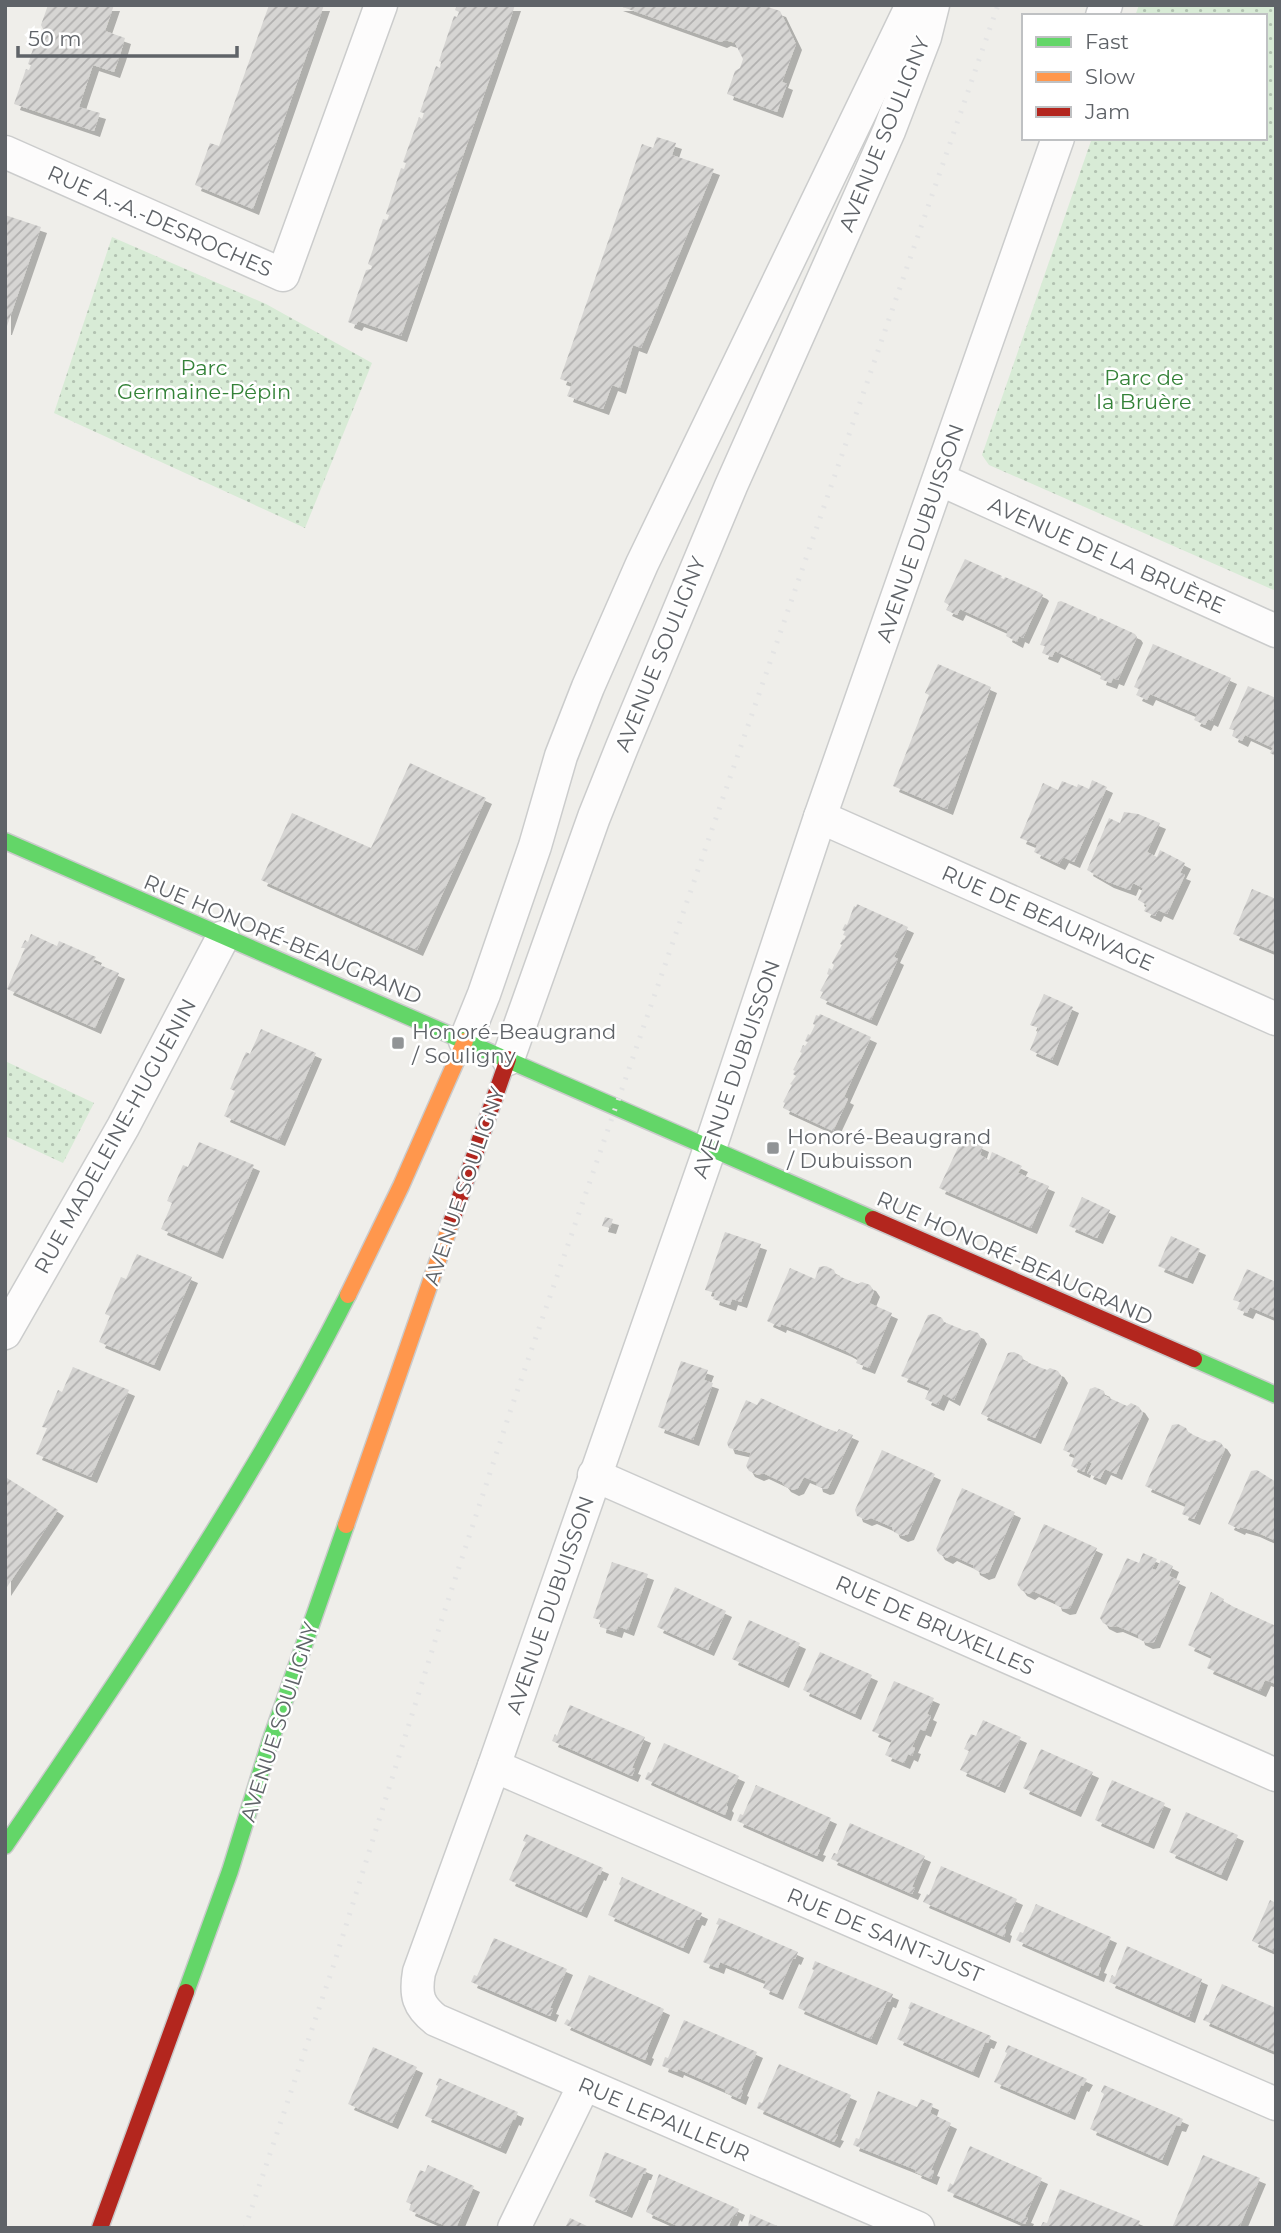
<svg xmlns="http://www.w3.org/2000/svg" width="1281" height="2233" font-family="Montserrat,sans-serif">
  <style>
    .park { fill: url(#park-dots) }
    .building { fill: url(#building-hatch); filter: url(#shadow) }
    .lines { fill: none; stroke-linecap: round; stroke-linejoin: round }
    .street-casing { stroke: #cbcccc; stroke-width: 35 }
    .fast-casing { stroke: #cacacb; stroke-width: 19 }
    .slow-casing { stroke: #cacacb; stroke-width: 19 }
    .jam-casing { stroke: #cacacb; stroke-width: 19 }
    .street { stroke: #fdfcfc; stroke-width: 32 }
    .fast { stroke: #63d668; stroke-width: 16 }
    .slow { stroke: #ff974d; stroke-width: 16 }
    .jam { stroke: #b3261e; stroke-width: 16 }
    .rail { stroke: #e4e4e4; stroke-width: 5; stroke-dasharray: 2 9; stroke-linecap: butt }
    .poi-dot { fill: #919496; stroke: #fff; stroke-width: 2.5 }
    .labels { text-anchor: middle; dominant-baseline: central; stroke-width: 5; stroke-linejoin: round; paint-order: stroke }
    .street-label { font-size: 21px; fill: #5f6368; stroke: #fff }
    .park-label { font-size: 21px; fill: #348238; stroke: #fff }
    .poi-label { font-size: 21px; fill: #5f6368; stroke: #fff; text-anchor: start }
  </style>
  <defs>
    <pattern id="park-dots" width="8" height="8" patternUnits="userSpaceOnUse" patternTransform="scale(1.75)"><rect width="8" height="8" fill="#d8ebd6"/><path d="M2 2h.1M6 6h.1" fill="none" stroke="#b2c2b1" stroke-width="1.8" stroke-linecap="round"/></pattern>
    <pattern id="building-hatch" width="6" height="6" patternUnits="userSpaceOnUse" patternTransform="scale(1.75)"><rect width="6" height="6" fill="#d6d5d3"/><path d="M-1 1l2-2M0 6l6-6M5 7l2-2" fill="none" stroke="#b1b0af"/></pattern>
    <filter id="shadow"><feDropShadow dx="6" dy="6" stdDeviation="0" flood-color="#0004"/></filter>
  </defs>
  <rect width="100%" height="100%" fill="#efeeea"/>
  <g class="park">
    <path d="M1139,5H1276V591L989,465L982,455L1092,138H1265V16H1135Z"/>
    <path d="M112,237L266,304L372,363L305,528L54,413Z"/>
    <path d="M5,1061L94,1103L63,1163L5,1136Z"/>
  </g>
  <g class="building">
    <path d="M48,5H114L105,31L125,38L120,55L114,72L93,65L79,107L100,113L94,131L14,104L26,69L29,70L31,65L28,64L39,31L42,32L43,29L41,25Z"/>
    <path d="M269,5H324L253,209L195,185L210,143L219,146Z"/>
    <path d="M457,5H515L401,336L358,321L356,325L348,322L366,270L371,269L372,266L368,264L383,219L387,220L388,218L389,215L386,214L401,168L404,169L406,163L403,162L419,117L422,119L424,113L420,112L436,66L440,68L441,62L439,61L454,16L457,17L459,12L455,10Z"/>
    <path d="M617,5H762L780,11L796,44L782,82L787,84L777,112L727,94L735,71L740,68L743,59L735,43L725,40L721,42Z"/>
    <path d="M657,137L676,143L672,155L714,169L641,348L633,345L620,388L612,385L603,409L567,396L572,383L560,379L642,144L653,148Z"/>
    <path d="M5,215L41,227L6,329H5Z"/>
    <path d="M965,559L1002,576L1001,578L1004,579L1005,577L1041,593L1043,595L1023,638L1019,636L1017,642L1006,636L1008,631L960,609L957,615L946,610L949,605L944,602Z"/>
    <path d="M1061,601L1097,617L1098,621L1100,618L1135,634L1137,637L1118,680L1113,678L1111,683L1100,679L1102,673L1055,651L1052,657L1042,653L1045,646L1040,645L1058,602Z"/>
    <path d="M1153,644L1231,678L1212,721L1208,719L1205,725L1194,720L1197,714L1173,704L1150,694L1147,700L1136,695L1139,689L1134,687Z"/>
    <path d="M938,664L991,687L947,809L893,786L929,695L925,693Z"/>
    <path d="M1248,686L1276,698V756L1270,753L1273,748L1245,735L1242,741L1232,736L1234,730L1229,729Z"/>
    <path d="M410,763L486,798L417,950L261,880L292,813L371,848Z"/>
    <path d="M1092,780L1107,787L1074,862L1063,857L1059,864L1034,852L1037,845L1020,838L1043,783L1058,790L1062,781L1077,787L1078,784L1089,789Z"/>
    <path d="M1124,812L1138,814L1160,823L1147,852L1157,857L1160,850L1185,863L1180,873L1185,875L1167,914L1158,910L1155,916L1144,911L1147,905L1138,900L1143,888L1133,883L1130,890L1108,882L1087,870L1109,818L1120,823Z"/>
    <path d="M1252,889L1276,899V952L1233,934Z"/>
    <path d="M857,904L908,927L894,957L898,959L871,1020L820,998L823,992L820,991L829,975L827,974L829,968L832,970L834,965L832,963L842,945L840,944L843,939L844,940L846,936L843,935L845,931L842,930L845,924L847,925L854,906L856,907Z"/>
    <path d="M31,934L57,946L59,941L96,957L93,962L119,973L95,1028L7,989L25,948H21L25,940L28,942Z"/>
    <path d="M1044,994L1073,1007L1052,1060L1030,1050L1039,1028L1030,1025Z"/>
    <path d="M820,1014L871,1037L844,1097L848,1099L833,1131L783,1108L785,1103L783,1102L792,1085L790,1084L796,1076L793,1074L795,1071L793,1070L802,1053L800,1052L803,1045L805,1046L808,1042L805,1041L808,1034L810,1035L815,1025L813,1024L816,1015L819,1016Z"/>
    <path d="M261,1029L316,1053L279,1140L224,1116L235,1091L230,1089L238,1070L246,1052L250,1054Z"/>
    <path d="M963,1137L983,1146L980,1155L989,1160L992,1152L1022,1166L1018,1173L1049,1186L1031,1228L939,1188Z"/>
    <path d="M199,1142L254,1165L217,1253L161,1229L172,1203L167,1201L183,1165L188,1167Z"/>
    <path d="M1082,1197L1110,1210L1097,1238L1069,1226Z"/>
    <path d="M605,1217L613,1219L610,1228L602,1226Z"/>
    <path d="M725,1232L761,1244L741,1302L732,1299L730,1305L713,1299L715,1293L705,1290Z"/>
    <path d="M1171,1236L1200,1249L1187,1278L1158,1266Z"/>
    <path d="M137,1254L192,1277L154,1365L99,1342L110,1316L105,1314L121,1277L126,1279Z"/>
    <path d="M826,1266L834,1270L836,1275L858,1284L862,1282L870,1285L874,1291L869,1303L892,1313L869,1368L856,1363L858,1358L846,1351L794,1329L781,1324L780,1327L767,1321L790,1268L815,1279L819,1267Z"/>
    <path d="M1247,1269L1276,1282V1318L1250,1307L1247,1313L1237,1309L1240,1302L1233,1300Z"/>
    <path d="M934,1314L942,1318L944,1322L966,1331L970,1330L978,1333L981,1338L954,1400L943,1394L938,1405L925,1399L930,1388L901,1376L928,1315Z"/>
    <path d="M1014,1352L1022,1356L1024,1361L1047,1370L1050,1368L1058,1371L1062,1377L1035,1438L981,1414L1008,1353Z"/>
    <path d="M681,1361L708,1370L704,1380L713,1383L693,1440L658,1427Z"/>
    <path d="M73,1367L129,1390L91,1477L36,1454L47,1428L42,1427L58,1390L62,1392Z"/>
    <path d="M1095,1387L1104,1391L1105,1396L1127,1406L1131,1403L1139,1407L1143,1413L1116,1474L1105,1469L1100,1479L1087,1473L1092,1463L1088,1461L1084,1472L1071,1466L1075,1455L1063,1450L1090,1389Z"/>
    <path d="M761,1398L826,1428L837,1432L839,1429L853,1435L828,1488L824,1489L817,1486L816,1482L804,1477L798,1488L793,1490L785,1486L782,1482L763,1473L758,1475L749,1471L746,1466L751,1453L729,1448L727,1443L746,1400L757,1405Z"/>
    <path d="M1178,1424L1186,1428L1189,1433L1209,1442L1214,1440L1221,1443L1225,1449L1194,1519L1182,1514L1186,1504L1145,1486L1172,1425Z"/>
    <path d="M882,1450L935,1474L908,1534L902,1536L894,1532L892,1527L871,1518L866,1520L857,1516L855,1510Z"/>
    <path d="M1257,1470L1276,1482V1541L1254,1531L1240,1527L1239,1529L1228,1524L1251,1471Z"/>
    <path d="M7,1478L58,1510L5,1590V1481Z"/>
    <path d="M962,1488L1015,1512L989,1572L983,1574L974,1569L973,1565L951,1555L947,1558L939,1554L936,1549Z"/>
    <path d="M1044,1524L1097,1548L1070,1608L1064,1609L1056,1605L1055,1601L1033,1591L1029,1594L1021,1590L1017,1584Z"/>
    <path d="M1143,1553L1157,1559L1152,1569L1156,1570L1161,1560L1173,1566L1169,1576L1180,1581L1154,1642L1147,1643L1139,1639L1138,1635L1117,1626L1111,1627L1103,1623L1100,1618L1127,1558L1139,1563Z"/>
    <path d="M612,1562L648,1574L628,1630L618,1626L616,1632L600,1627L601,1620L593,1618Z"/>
    <path d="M675,1587L726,1611L708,1650L657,1627Z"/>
    <path d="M1211,1592L1224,1599L1223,1601L1234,1607L1276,1626V1684L1265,1680L1260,1691L1207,1668L1212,1656L1188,1645Z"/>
    <path d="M749,1620L800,1643L783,1682L732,1659Z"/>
    <path d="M820,1652L872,1675L855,1714L803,1690Z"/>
    <path d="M894,1681L934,1698L927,1714L931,1716L925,1731L920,1729L912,1747L915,1748L912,1756L908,1754L904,1763L885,1755L892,1740L872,1731Z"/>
    <path d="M570,1705L645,1737L632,1768L635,1769L632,1776L552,1741L555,1734L557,1736Z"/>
    <path d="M983,1720L1021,1737L999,1787L960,1770L969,1751L964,1749L971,1734L976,1736Z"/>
    <path d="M664,1743L739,1776L726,1805L728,1807L725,1815L645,1779L648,1772L651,1773Z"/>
    <path d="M1041,1749L1093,1772L1075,1811L1023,1788Z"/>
    <path d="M1112,1780L1165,1803L1148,1843L1095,1820Z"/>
    <path d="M756,1785L831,1818L817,1849L820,1850L817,1856L737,1821L740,1814L743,1815Z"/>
    <path d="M1186,1812L1238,1835L1221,1875L1169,1852Z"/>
    <path d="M850,1823L925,1856L912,1887L915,1888L912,1894L831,1859L834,1853L837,1854Z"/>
    <path d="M526,1834L603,1868L600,1875L598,1874L581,1912L509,1880L526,1842L523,1841Z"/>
    <path d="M941,1866L1017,1899L1004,1929L1006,1930L1004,1937L923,1902L927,1894L929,1895Z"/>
    <path d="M622,1877L702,1913L699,1920L696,1919L683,1948L608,1915L621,1886L619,1884Z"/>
    <path d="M1270,1900L1276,1903V1952L1252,1941Z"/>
    <path d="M1036,1904L1111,1937L1098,1967L1101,1968L1098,1976L1016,1940L1020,1932L1023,1933Z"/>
    <path d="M719,1918L798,1952L795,1959L793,1958L777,1994L763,1988L766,1981L720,1962L718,1968L703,1962L719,1925L716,1924Z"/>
    <path d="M494,1938L567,1969L550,2008L553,2009L550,2016L471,1982L474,1975L477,1976Z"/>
    <path d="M1127,1946L1202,1979L1189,2017L1109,1982L1112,1975L1115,1977Z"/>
    <path d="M815,1961L893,1994L890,2002L887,2001L871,2039L798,2008L814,1970L812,1969Z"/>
    <path d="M589,1975L664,2009L646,2052L648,2053L645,2060L564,2024L567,2019L570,2021Z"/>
    <path d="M1222,1984L1276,2008V2052L1203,2020L1206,2014L1208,2015Z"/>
    <path d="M911,2002L991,2036L988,2043L985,2042L973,2072L897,2039L910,2009L908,2008Z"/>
    <path d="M684,2020L757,2052L741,2090L743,2091L740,2099L725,2092L726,2090L678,2069L677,2072L662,2066L665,2057L668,2058Z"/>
    <path d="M1008,2045L1087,2079L1083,2086L1081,2085L1069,2114L994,2082L1007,2053L1005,2052Z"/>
    <path d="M373,2047L417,2067L392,2123L348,2104Z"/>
    <path d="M779,2064L851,2095L835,2134L838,2135L834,2142L757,2108L759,2102L762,2103Z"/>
    <path d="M439,2078L518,2112L515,2120L513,2119L500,2148L425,2116L438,2086L436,2085Z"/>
    <path d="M1104,2085L1183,2119L1180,2126L1176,2125L1162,2160L1090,2129L1104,2094L1101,2092Z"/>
    <path d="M878,2091L917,2107L921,2099L933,2104L930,2113L951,2123L931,2170L934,2171L931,2179L915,2172L916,2170L853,2145L856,2138L859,2139Z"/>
    <path d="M970,2146L1042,2178L1025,2217L1028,2218L1025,2224L947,2191L950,2183L953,2185Z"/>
    <path d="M605,2152L647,2169L645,2174H643L626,2212L589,2196Z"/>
    <path d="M1203,2155L1260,2178L1239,2228H1172Z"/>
    <path d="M428,2165L474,2186L456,2228H450L409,2210L411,2204L406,2202L420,2170L425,2172Z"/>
    <path d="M659,2174L739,2209L736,2216L734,2214L728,2228H682L646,2212Z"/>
    <path d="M1060,2189L1140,2221L1137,2228H1040L1043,2222L1047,2223Z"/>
    <path d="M750,2214L782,2228H748Z"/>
    <path d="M570,2218L591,2228H565Z"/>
  </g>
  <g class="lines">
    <g class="street-casing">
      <g id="street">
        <path d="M1102,16L1106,5"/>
        <path d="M5,152L283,275L381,5"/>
        <path d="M939,479L1276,631"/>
        <path d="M820,817L1276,1019"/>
        <path d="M465,1041L484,994L535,846L561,756L588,687L642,564L912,5"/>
        <path d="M508,1059L594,817L622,747L731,486L889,131L925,37L933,5"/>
        <path d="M5,1333L123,1127L223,937"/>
        <path d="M594,1475L1276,1775"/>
        <path d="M494,1766L1276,2104"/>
        <path d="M514,2228L584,2085"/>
        <path d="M918,2228L436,2020C418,2006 415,1995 419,1972L494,1766L710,1148L820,817L1058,138"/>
      </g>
    </g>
    <g class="fast-casing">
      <g id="fast">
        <path d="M5,841L873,1219"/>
        <path d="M1194,1359L1276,1395"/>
        <path d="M5,1846C127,1667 250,1489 348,1295"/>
        <path d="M186,1992L230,1871L270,1742L346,1525"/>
      </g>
    </g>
    <g class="slow-casing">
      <g id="slow">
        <path d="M348,1295L401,1186L465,1041"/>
        <path d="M346,1525L451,1223"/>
      </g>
    </g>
    <g class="jam-casing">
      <g id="jam">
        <path d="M873,1219L1194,1359"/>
        <path d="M451,1223L508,1059"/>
        <path d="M100,2228L186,1992"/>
      </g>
    </g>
    <use href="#street" class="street"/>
    <use href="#fast" class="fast"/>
    <use href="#slow" class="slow"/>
    <use href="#jam" class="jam"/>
    <path class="rail" d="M245,2228L334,1964L441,1622L511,1409L998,5"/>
  </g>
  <g class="poi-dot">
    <rect x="391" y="1036" width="14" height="14" rx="3.5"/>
    <rect x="766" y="1141" width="14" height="14" rx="3.5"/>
  </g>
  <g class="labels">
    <g class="street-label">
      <text transform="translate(884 134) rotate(-68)">AVENUE SOULIGNY</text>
      <text transform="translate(160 221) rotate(24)">RUE A.-A.-DESROCHES</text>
      <text transform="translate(920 533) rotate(-71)">AVENUE DUBUISSON</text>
      <text transform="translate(1107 555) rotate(24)">AVENUE DE LA BRUÈRE</text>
      <text transform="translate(660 654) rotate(-68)">AVENUE SOULIGNY</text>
      <text transform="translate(1048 918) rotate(24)">RUE DE BEAURIVAGE</text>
      <text transform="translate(283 939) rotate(23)">RUE HONORÉ-BEAUGRAND</text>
      <text transform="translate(736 1069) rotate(-71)">AVENUE DUBUISSON</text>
      <text transform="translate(115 1136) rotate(-61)">RUE MADELEINE-HUGUENIN</text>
      <text transform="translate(464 1186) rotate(-71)">AVENUE SOULIGNY</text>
      <text transform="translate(1015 1258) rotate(24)">RUE HONORÉ-BEAUGRAND</text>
      <text transform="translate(550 1605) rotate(-71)">AVENUE DUBUISSON</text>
      <text transform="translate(935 1625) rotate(24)">RUE DE BRUXELLES</text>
      <text transform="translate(279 1722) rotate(-72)">AVENUE SOULIGNY</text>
      <text transform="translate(885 1935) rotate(23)">RUE DE SAINT-JUST</text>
      <text transform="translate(664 2119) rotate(23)">RUE LEPAILLEUR</text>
    </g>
    <g class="park-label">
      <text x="204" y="367">Parc<tspan x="204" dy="24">Germaine-Pépin</tspan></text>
      <text x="1144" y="377">Parc de<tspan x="1144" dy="24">la Bruère</tspan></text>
    </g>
    <g class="poi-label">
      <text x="412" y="1031">Honoré-Beaugrand<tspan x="412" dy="24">/ Souligny</tspan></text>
      <text x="787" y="1136">Honoré-Beaugrand<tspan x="787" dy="24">/ Dubuisson</tspan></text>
    </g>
  </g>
  <rect width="1281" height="2233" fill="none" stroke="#5f6368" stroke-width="14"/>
  <rect x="1022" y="14" width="245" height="126" fill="#ffffff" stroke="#bfc1c3" stroke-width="2"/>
  <rect x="1036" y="37" width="35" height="10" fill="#63d668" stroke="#bfc1c3" stroke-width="2"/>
  <text x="1085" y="49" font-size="21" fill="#5f6368">Fast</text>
  <rect x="1036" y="72" width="35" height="10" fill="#ff974d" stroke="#bfc1c3" stroke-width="2"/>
  <text x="1085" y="84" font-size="21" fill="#5f6368">Slow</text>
  <rect x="1036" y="107" width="35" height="10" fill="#b3261e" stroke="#bfc1c3" stroke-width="2"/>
  <text x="1085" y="119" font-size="21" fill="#5f6368">Jam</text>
  <path d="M18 46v10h219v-10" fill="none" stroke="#5f6368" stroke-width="3.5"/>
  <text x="28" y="46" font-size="21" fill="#5f6368" stroke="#ffffff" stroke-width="5" paint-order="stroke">50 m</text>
</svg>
